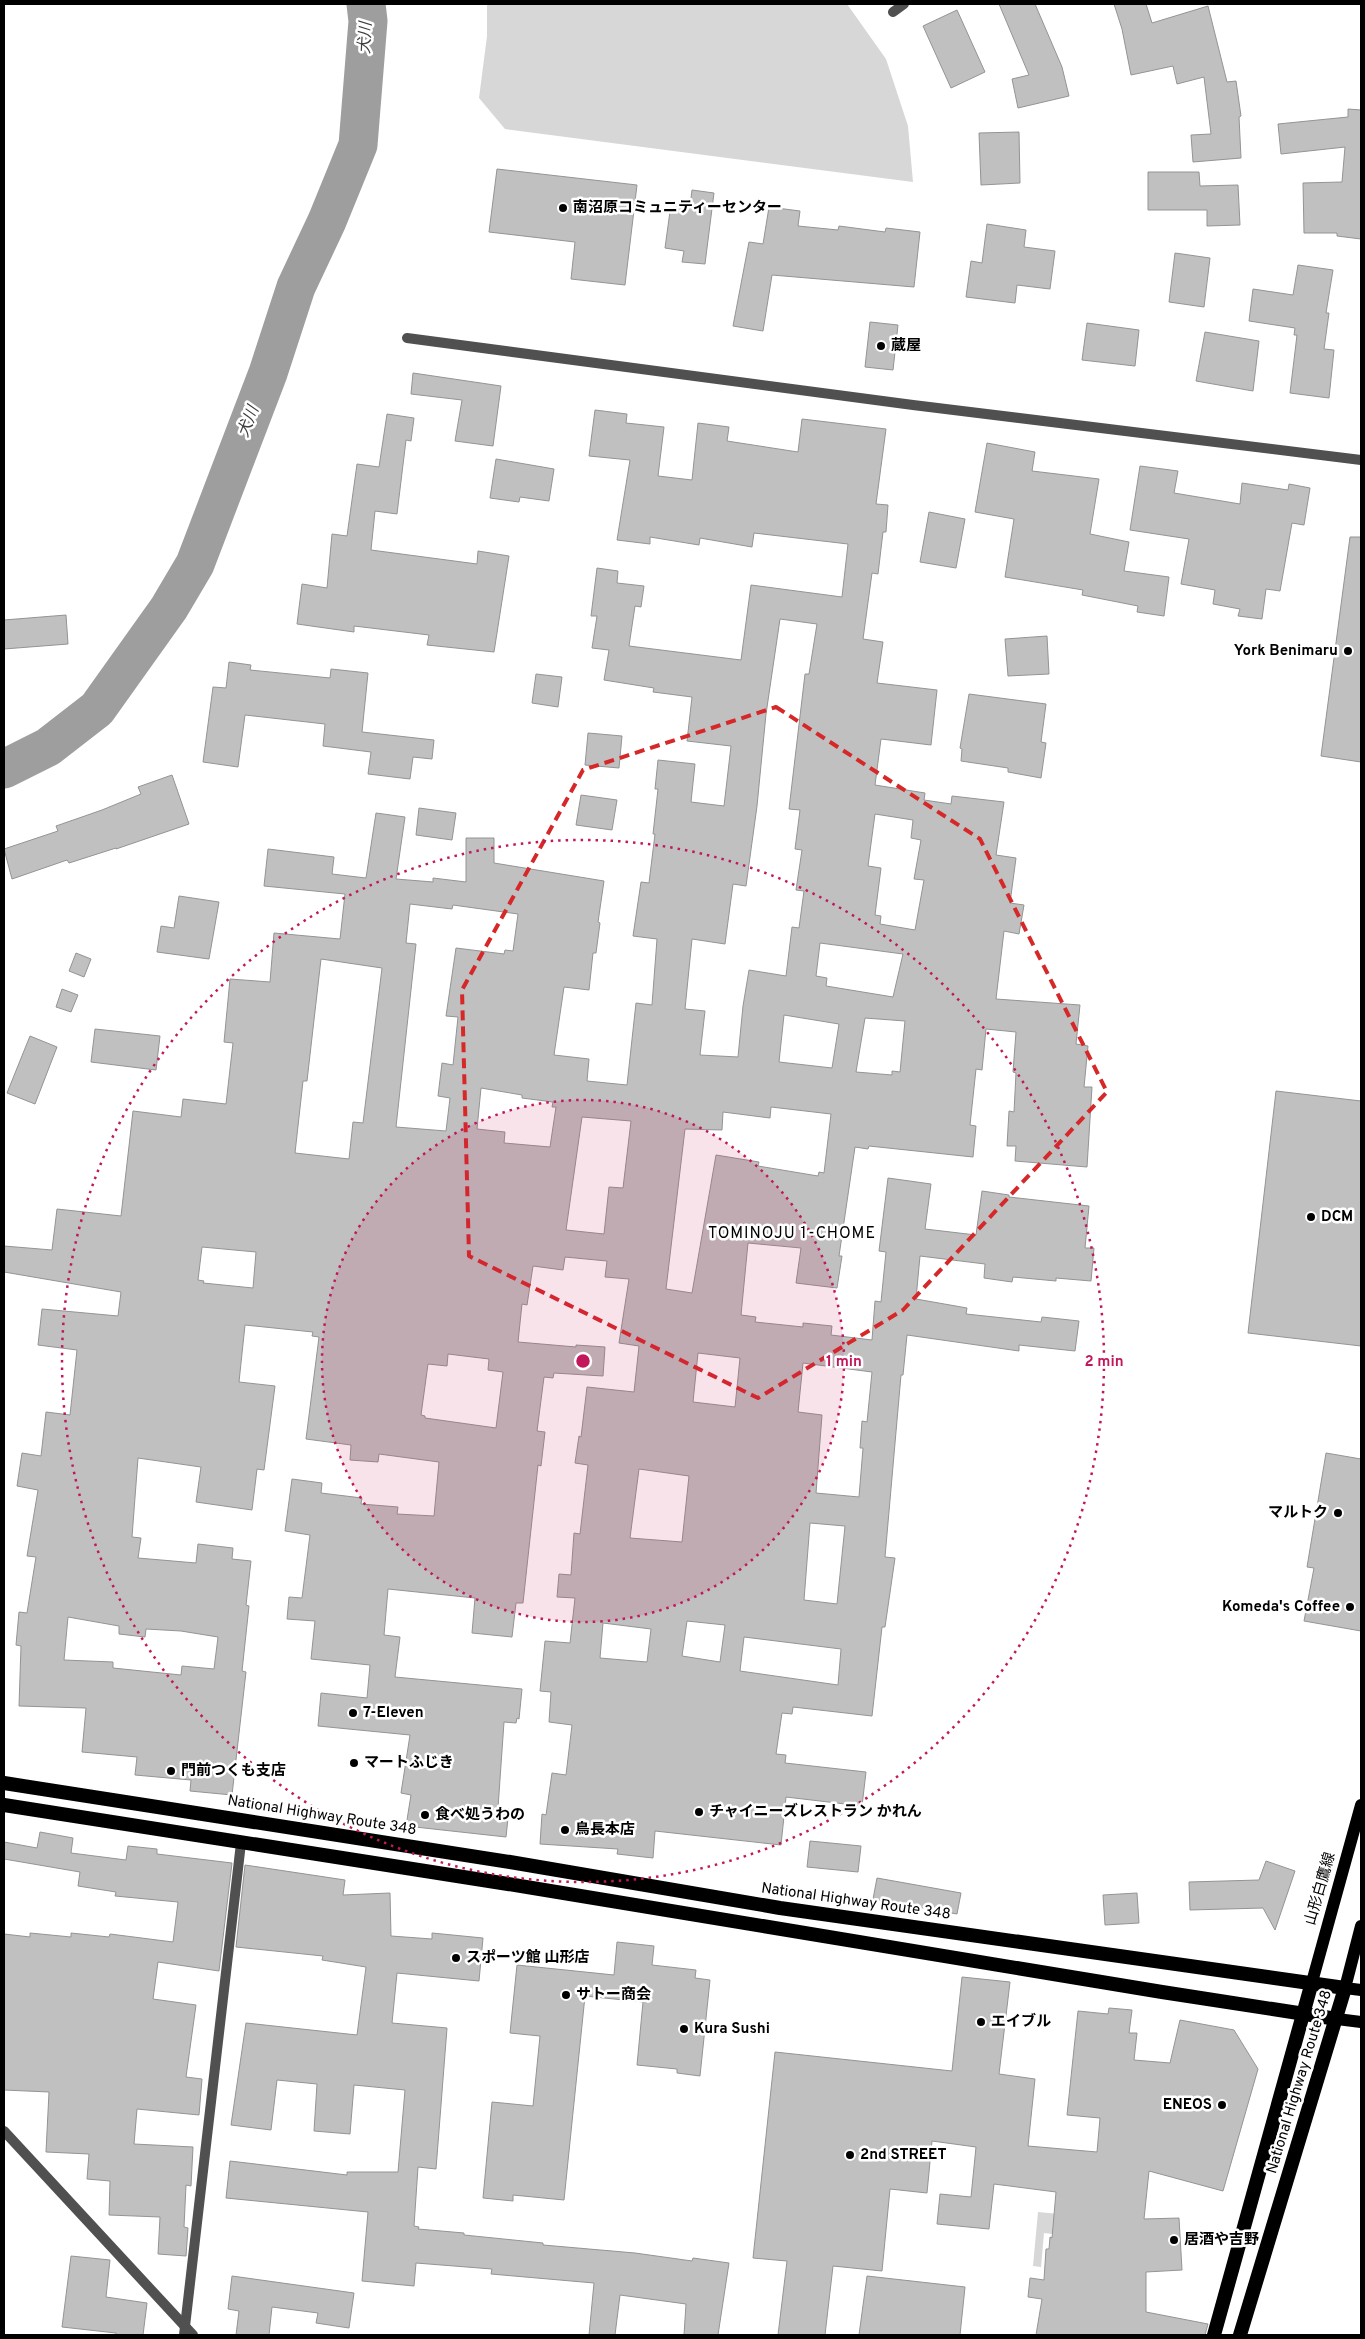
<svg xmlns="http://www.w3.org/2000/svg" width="1365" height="2339" font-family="Overpass,'Noto Sans JP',sans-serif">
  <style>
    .green { fill: #d7d7d7 }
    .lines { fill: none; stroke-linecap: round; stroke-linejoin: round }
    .river { stroke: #9e9e9e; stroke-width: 39 }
    .building { fill: #c0c0c0; stroke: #949494; fill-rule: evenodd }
    .minor { stroke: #505050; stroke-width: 10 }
    .primary { stroke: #000; stroke-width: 12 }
    .trunk { stroke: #000; stroke-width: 14 }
    .marked { fill: none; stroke: #d62828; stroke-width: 4; stroke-dasharray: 10 6; stroke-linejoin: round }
    .ring { fill: none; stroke: #c2185b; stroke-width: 2.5; stroke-dasharray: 2.5 5 }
    .poi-dot { fill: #000; stroke: #fff; stroke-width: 2 }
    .labels { text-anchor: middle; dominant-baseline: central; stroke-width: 5; stroke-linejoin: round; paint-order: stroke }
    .poi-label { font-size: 15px; font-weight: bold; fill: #000; stroke: #fff; text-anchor: start }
    .street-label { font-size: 15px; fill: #000; stroke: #fff }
    .water-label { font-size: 16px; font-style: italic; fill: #3f3f3f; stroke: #fff }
    .neighbourhood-label { font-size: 16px; letter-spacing: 1px; fill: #000; stroke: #fff }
    .centre { fill: #c2185b; stroke: #fff; stroke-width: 2.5 }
    .ring-label { font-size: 15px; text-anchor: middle; font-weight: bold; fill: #c2185b; stroke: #fff; stroke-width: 5; stroke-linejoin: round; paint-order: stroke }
  </style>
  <rect width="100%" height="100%" fill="#fff"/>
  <g class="green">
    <path d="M487,4H847L886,59L908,126L913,182L505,129L479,98L487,36Z"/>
    <path d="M1038,2212L1080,2216L1079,2237L1044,2233L1041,2267L1033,2266Z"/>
  </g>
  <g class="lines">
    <path class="river" d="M4,769L48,747L97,709L169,608L195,564L268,373L296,287L327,221L358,145L368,21L366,4"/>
  </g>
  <g class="building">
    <path d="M999,4H1035L1062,67L1069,96L1018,108L1012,79L1029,75Z"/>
    <path d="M1114,4H1146L1152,23L1208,6L1227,82L1236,81L1241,116L1239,117L1241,158L1193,162L1191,135L1211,134L1204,77L1177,84L1173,66L1131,75L1122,29Z"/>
    <path d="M957,10L985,72L951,88L923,26Z"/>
    <path d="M1348,109L1361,110V239L1337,236V233H1304L1303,183L1342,182L1345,147L1281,154L1278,124L1348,117Z"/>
    <path d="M1019,132L1020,183L981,185L979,133Z"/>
    <path d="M497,169L637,185L625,285L571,279L575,242L489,232Z"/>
    <path d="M1148,172H1199L1200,186L1238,185L1240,225L1207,226V210H1148Z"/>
    <path d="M692,190L714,193L705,264L682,262L684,251L665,248L671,204L690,206Z"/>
    <path d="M769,207L800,211L798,226L838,230L839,226L885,232L886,228L920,232L914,287L772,275L763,331L733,326L749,242L763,244Z"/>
    <path d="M987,224L1026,230L1024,247L1055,251L1050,289L1017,285L1015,303L966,297L971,261L982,263Z"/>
    <path d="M1175,253L1210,258L1204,307L1169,302Z"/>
    <path d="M1298,265L1333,270L1326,313H1329L1324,349L1334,350L1329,398L1290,393L1297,335H1294L1295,328L1249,321L1253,289L1293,295Z"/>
    <path d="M870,322L898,325L893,370L865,367Z"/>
    <path d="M1087,323L1139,330L1135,366L1082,360Z"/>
    <path d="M1205,332L1259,341L1253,391L1196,381Z"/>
    <path d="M413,373L501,386L493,446L455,441L462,400L411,394Z"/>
    <path d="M595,410L627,414L626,423L664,427L658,476L692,480L698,423L729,427L727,441L798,452L802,419L886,429L876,504L888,505L886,532H883L878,574L872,573L863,639L883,642L877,683L937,690L931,745L881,739L875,785L925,793L924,800L951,804L952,796L1004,802L996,855L1016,858L1010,903L1024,905L1019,934L1004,931L996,999L1080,1005L1076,1044L1088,1046L1084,1087H1092L1087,1167L1015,1161L1016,1146H1007L1009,1111L1014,1112L1016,1073L1013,1072L1016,1032L986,1029L982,1070L976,1069L970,1125L976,1126L973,1157L869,1146L868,1149L855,1147L839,1256H842L837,1288L796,1283L801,1248L748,1243L741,1315L756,1317L755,1322L803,1327V1323L832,1326L831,1335L872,1340L875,1301L881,1302L886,1252L879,1251L888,1178L931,1184L925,1229L976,1235L982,1191L1009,1195V1197L1089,1206L1085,1248H1094L1091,1281L1056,1278V1281L1013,1277L1012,1282L984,1278L985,1264L920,1256L916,1299L967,1308L966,1314L1041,1322L1042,1317L1079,1321L1075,1351L1019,1345V1351L907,1335L903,1375H901L885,1557L895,1558L885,1627H882L872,1716L793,1707L792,1714L782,1713L776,1754L786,1755L785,1763L866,1772L862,1806L786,1797L781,1845L655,1831L653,1858L617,1854L618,1849L540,1844L542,1814L546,1815L552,1773L566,1775L572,1725L549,1722L551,1692L540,1691L545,1641L570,1643L575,1598L557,1597L559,1574L571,1575L574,1533L580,1534L588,1465L575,1463L579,1436L581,1437L587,1387L634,1392L639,1346L619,1343L629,1279L605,1277L607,1261L565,1257L563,1270L533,1266L527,1305L522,1304L518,1342L576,1347V1345L605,1347L603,1376L554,1373L553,1378L544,1377L537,1431L545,1432L541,1466L538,1465L523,1603H516L512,1637L472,1633L475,1598L388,1589L384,1635L400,1637L395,1677L522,1689L519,1719L517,1718L516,1723L504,1722L498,1808L509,1809L506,1837L406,1826L411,1795L401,1793L410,1735L318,1726L321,1693L367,1698L370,1665L311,1659L315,1621L287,1619L289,1597L302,1598L310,1535L285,1531L292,1479L322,1483L321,1493L362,1498L361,1504L398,1507L397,1514L434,1516L439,1462L379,1454L378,1462L350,1460L351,1445L306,1439L319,1337L312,1336L313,1332L245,1325L239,1382L275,1386L264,1470L257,1469L252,1510L196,1502L201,1467L138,1458L132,1537L141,1538L138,1558L196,1563L198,1544L233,1548L232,1559L251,1561L246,1605L249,1606L242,1671L246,1672L232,1795L190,1791L191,1780L135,1775L137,1757L82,1752L86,1708L19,1706L21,1646L16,1645L19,1612L27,1613L36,1557L27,1556L38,1490L17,1486L22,1453L41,1456L46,1412L70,1415L77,1350L38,1345L42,1309L118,1316L121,1292L4,1272V1246L52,1250L57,1209L121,1216L133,1111L181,1117L183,1099L226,1104L233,1043L224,1042L230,979L270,982L274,933L340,939L345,894L264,886L268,849L334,857L332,874L366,878L376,813L405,817L396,879L433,882V878L466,882V838H494V863L604,881L598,922L600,923L596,953H593L589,990L564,987L554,1055L589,1059L587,1081L627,1085L636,1003L652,1005L657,939L633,936L641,882L649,883L655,834H653L658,789H655L658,760L695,764L691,802L724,806L731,746L687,741L692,697L653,692L654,688L604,680L609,650L592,648L597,616H591L597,568L618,571L617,583L644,586L641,607L635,606L629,646L741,660L751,585L842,597L848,544L754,533L752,547L700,538L699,545L650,537V544L617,540L630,460L589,456ZM780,619L817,624L809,674H805L789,809L800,810L795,849L802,850L796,890L804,891L799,928L792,927L786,976L749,970L743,1006L738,1057L700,1055L705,1011L685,1009L692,939L725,944L733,884L746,886L757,806L766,714ZM875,814L913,820L911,838L921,840L914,879L924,880L915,930L880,924L881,916L875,915L881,868L868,866ZM410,904L452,909L453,905L518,914L513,951L505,950L504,954L456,948L446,1016L458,1017L453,1065L442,1063L438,1096L450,1098L446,1131L396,1127L416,944L406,943ZM820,943L903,954L893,997L826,986L827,978L816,976ZM321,959L382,968L363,1123L353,1122L349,1159L295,1153L303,1081H307ZM784,1015L839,1024L832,1068L779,1062ZM865,1018L905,1021L900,1072L892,1071V1075L856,1072ZM481,1088L522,1095V1098L553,1102L552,1107H556L550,1147L504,1143L505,1132L477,1129ZM771,1107L831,1114L824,1173L819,1172L818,1176L758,1166L759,1162L716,1155L692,1293L666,1289L685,1129L722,1130L723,1112L770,1118ZM582,1117L631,1121L623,1188L609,1187L604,1234L566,1230ZM202,1247L256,1252L253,1288L203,1283L204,1281L198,1280ZM698,1353L740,1358L735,1407L693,1402ZM448,1354L489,1359L488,1370L503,1372L496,1428L425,1418V1416L421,1415L428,1364L447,1366ZM803,1363L872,1372L867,1422L862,1421L860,1448H863L859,1497L816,1493L822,1415L798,1412ZM639,1469L689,1476L682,1542L630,1538ZM810,1523L845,1526L837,1604L804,1600ZM68,1617L119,1626V1634L145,1637L146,1629L181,1631L218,1637L214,1669L182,1666L181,1675L113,1668V1662L64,1660ZM687,1621L725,1625L720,1662L682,1656ZM603,1623L651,1629L647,1662L600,1658ZM744,1637L841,1649L838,1685L740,1671Z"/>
    <path d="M387,414L414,418L411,441L406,440L397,514L375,511L371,550L477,564L478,551L509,556L494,652L427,645L429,635L354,626V632L297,624L302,584L327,588L332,534L347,536L357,464L379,467Z"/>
    <path d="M987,443L1035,452L1032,471L1099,479L1090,534L1129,542L1124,571L1169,577L1164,616L1137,612L1138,606L1082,595L1083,590L1005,577L1014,519L975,512Z"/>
    <path d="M496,459L554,469L549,501L520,497L519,502L490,498Z"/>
    <path d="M1140,466L1178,471L1174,493L1240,504L1242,483L1288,490L1289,484L1310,488L1304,525L1292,523L1280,591L1266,589L1262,619L1238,616L1240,609L1213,604L1215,590L1181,584L1189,539L1130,530Z"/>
    <path d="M929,512L965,519L956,568L920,562Z"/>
    <path d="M1350,537H1361V762L1321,756Z"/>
    <path d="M66,615L68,644L4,649V620Z"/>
    <path d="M1047,636L1049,674L1008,676L1005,639Z"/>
    <path d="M229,662L251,665L250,670L330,678L331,669L368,673L362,732L434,740L432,759L413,757L410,779L368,774L371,752L323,746L325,724L245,715L238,767L203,762L213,687L226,688Z"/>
    <path d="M536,674L562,677L558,707L532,703Z"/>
    <path d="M969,694L1046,704L1041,742L1046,743L1041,778L1008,772V768L961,761L962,749L960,748Z"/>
    <path d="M588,733L622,736L619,768L585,765Z"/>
    <path d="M172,775L189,824L116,849V848L69,863L67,860L12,879L4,849L58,831L56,826L102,810L141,794L138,787Z"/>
    <path d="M581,795L617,800L612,830L576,825Z"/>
    <path d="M419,808L456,813L452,840L416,835Z"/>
    <path d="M179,896L219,902L209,959L157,952L161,926L174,928Z"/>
    <path d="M76,953L91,959L84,977L69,971Z"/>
    <path d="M62,989L78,995L71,1012L56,1007Z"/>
    <path d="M95,1029L160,1036L156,1070L91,1062Z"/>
    <path d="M30,1036L57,1047L35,1104L7,1093Z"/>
    <path d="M1276,1091L1361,1101V1346L1248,1333Z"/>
    <path d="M1326,1453L1361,1459V1631L1304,1621L1314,1568L1307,1567Z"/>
    <path d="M40,1832L73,1838L71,1853L126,1860L128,1846L157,1849V1854L232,1863L219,1971L158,1962L153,1999L196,2005L186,2077L202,2079L199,2115L137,2109L134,2144L193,2147L191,2186L186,2185L184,2227L188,2228L186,2256L158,2254L160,2217L109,2215L110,2181L87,2179L89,2154L46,2152L49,2092L4,2090V1934L30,1937V1933L71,1937V1933L109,1937L110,1934L173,1942L178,1902L115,1896L116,1892L78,1886L80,1872L4,1859V1842L37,1848Z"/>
    <path d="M810,1841L861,1846L858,1872L807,1867Z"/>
    <path d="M1266,1861L1295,1871L1275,1930L1263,1908L1190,1910L1189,1882L1259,1880Z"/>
    <path d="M245,1865L345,1880L343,1895L390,1893L391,1936L432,1939V1933L483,1938L479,1981L397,1973L392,2023L447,2028L436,2169L418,2167L414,2226L419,2227L418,2229L464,2233V2235L543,2243V2245L635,2253L692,2261L693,2258L729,2263L718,2335H684L686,2304L620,2295L615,2335H589L594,2283L491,2274L492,2269L416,2263L414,2286L362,2281L368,2212L226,2198L230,2161L347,2175V2172H398L405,2090L354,2085L350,2134L314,2131L317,2084L277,2080L271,2130L231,2125L246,2023L357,2035L366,1967L322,1960L323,1956L236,1947Z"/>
    <path d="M877,1878L961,1893L957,1914L873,1899Z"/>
    <path d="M1137,1893L1139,1923L1105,1925L1103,1895Z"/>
    <path d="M617,1942L654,1946L652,1965L696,1970L695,1978L710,1980L700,2076L677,2073V2069L637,2065L643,2002L585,1996L564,2200L513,2195V2201L483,2198L492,2102L533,2106L540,2036L510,2033L517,1965L614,1975Z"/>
    <path d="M962,1977L1010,1982L999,2074L1035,2079L1028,2146L1097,2152L1100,2118L1067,2115L1078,2011L1108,2014L1109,2008L1132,2010L1129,2033H1137L1134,2060L1170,2063L1180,2020L1234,2030L1258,2069L1223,2191L1149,2171L1144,2219L1179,2218L1182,2270L1146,2272V2312L1208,2324L1205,2335H1036L1042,2299L1028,2297L1030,2278L1044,2280L1046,2249H1049L1050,2237L1052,2238L1056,2192L994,2184L989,2229L937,2224L940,2194L971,2197L976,2147L932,2141L927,2193L890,2189L882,2271L833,2266L825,2335H778L787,2261L753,2258L775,2052L952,2071Z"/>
    <path d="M71,2256L110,2260L106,2297L147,2303L143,2335H116V2333L62,2327Z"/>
    <path d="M232,2276L354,2293L349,2328L316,2323L318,2313L272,2307L269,2335H236L239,2311L228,2309Z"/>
    <path d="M867,2276L965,2287L960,2335H859Z"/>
  </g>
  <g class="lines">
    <g class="minor">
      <path d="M893,12L904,4"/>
      <path d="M407,338L913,405L1361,460"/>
      <path d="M4,2131L193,2335"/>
      <path d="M184,2335L241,1843"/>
    </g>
    <g class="primary">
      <path d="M1361,1926L1345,1988L1361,1990"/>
      <path d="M1312,1982L1361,1805"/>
      <path d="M1337,2019L1361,2022"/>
    </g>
    <g class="trunk">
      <path d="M4,1783L510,1862L780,1908L1345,1988L1240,2335"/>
      <path d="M4,1805L508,1884L1162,1992L1337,2019"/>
      <path d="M1214,2335L1312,1982"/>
    </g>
  </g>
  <path class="marked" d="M776,707L980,839L1107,1092L903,1310L758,1398L469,1256L462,990L583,770Z"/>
  <circle cx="583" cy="1361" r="261" fill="#c2185b" fill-opacity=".12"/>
  <g class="ring">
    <circle cx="583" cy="1361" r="261"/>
    <circle cx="583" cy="1361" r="521"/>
  </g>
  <g class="poi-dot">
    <circle cx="563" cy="208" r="5"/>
    <circle cx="881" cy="346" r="5"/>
    <circle cx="1348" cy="651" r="5"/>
    <circle cx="1311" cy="1217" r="5"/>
    <circle cx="1338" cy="1513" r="5"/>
    <circle cx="1350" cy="1607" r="5"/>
    <circle cx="353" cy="1713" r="5"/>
    <circle cx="354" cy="1763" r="5"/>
    <circle cx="171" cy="1771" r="5"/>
    <circle cx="699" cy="1812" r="5"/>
    <circle cx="425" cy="1815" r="5"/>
    <circle cx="565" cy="1830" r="5"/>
    <circle cx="456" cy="1958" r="5"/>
    <circle cx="566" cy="1995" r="5"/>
    <circle cx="981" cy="2022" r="5"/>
    <circle cx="684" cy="2029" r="5"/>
    <circle cx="1222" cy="2105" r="5"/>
    <circle cx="850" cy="2155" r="5"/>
    <circle cx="1174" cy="2240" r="5"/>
  </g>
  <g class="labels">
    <g class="poi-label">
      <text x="573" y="208">南沼原コミュニティーセンター</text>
      <text x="891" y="346">蔵屋</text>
      <text x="1338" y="651" text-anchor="end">York Benimaru</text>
      <text x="1321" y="1217">DCM</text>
      <text x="1328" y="1513" text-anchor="end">マルトク</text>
      <text x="1340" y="1607" text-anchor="end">Komeda's Coffee</text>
      <text x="363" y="1713">7-Eleven</text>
      <text x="364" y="1763">マートふじき</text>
      <text x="181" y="1771">門前つくも支店</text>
      <text x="709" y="1812">チャイニーズレストラン かれん</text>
      <text x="435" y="1815">食べ処うわの</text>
      <text x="575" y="1830">鳥長本店</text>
      <text x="466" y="1958">スポーツ館 山形店</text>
      <text x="576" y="1995">サトー商会</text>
      <text x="991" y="2022">エイブル</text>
      <text x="694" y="2029">Kura Sushi</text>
      <text x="1212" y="2105" text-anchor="end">ENEOS</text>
      <text x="860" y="2155">2nd STREET</text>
      <text x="1184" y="2240">居酒や吉野</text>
    </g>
    <g class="street-label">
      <text transform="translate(322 1816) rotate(9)">National Highway Route 348</text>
      <text transform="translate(1321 1889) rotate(-74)">山形白鷹線</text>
      <text transform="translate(856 1902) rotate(8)">National Highway Route 348</text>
      <text transform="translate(1300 2082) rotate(-73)">National Highway Route 348</text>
    </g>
    <g class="water-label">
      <text transform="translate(366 38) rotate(-87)">犬川</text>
      <text transform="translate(249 422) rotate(-69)">犬川</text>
    </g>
    <g class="neighbourhood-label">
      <text x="792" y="1234">TOMINOJU 1-CHOME</text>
    </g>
  </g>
  <circle cx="583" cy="1361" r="8" class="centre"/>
  <g class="ring-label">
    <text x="844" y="1366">1 min</text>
    <text x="1104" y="1366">2 min</text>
  </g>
  <rect width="1365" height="2339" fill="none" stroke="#000000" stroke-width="10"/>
</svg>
